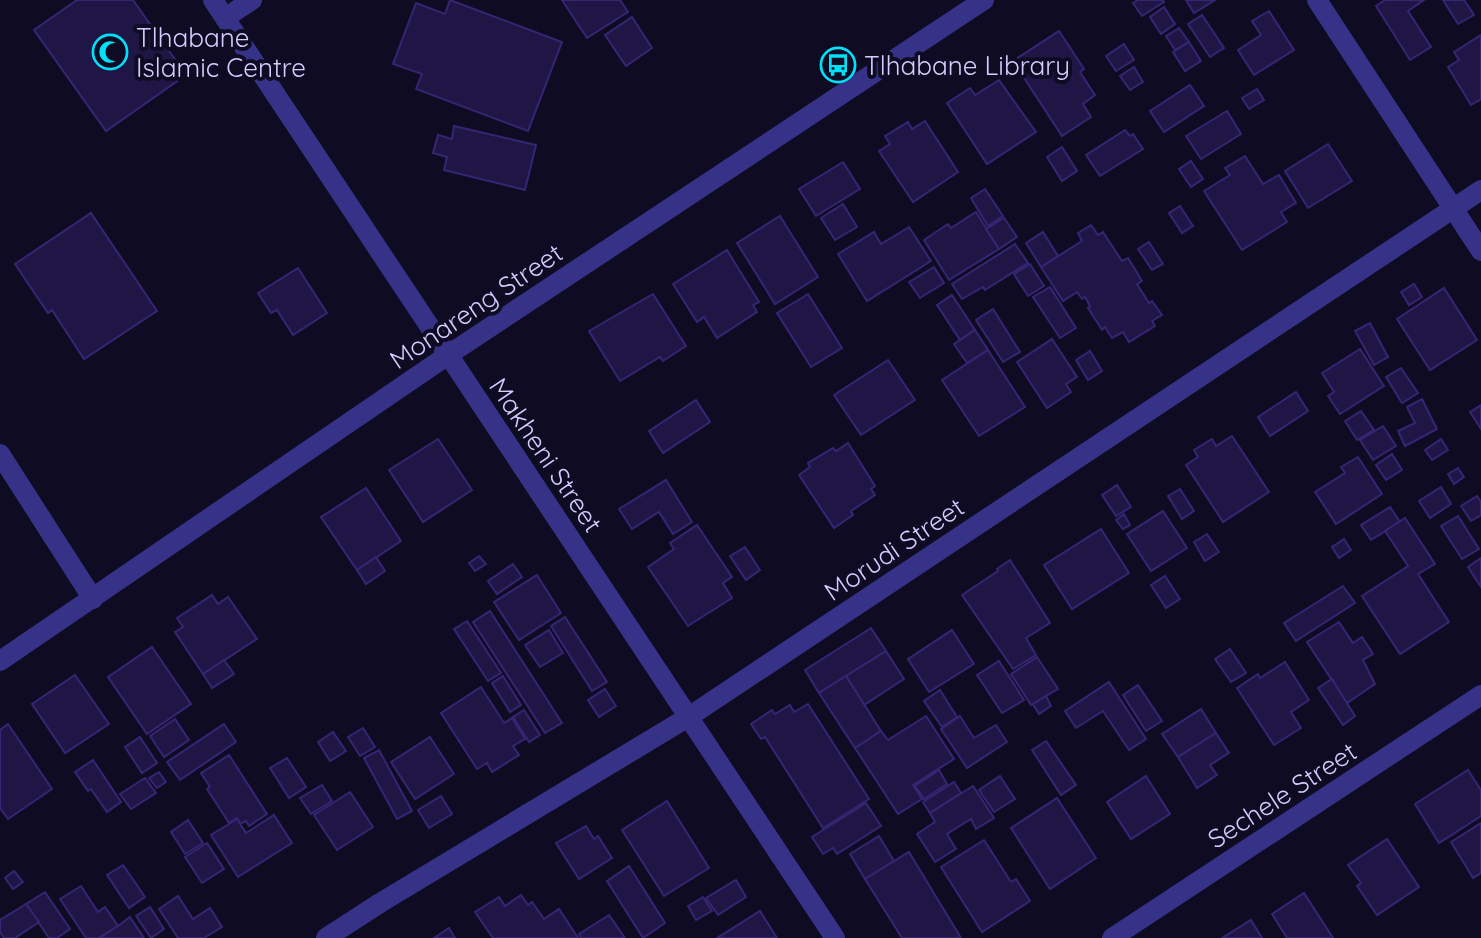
<svg xmlns="http://www.w3.org/2000/svg" width="1481" height="938" font-family="Quicksand,sans-serif">
  <style>
    .building { fill: #1f1646; stroke: #352674; stroke-width: 2 }
    .lines { fill: none; stroke-linecap: round; stroke-linejoin: round }
    .street { stroke: #353287; stroke-width: 20 }
    .labels { text-anchor: middle; dominant-baseline: central; stroke-width: 8; stroke-linejoin: round; paint-order: stroke }
    .poi-label { font-size: 26px; fill: #d3ceff; stroke: #0f0b23; text-anchor: start }
    .street-label { font-size: 26px; fill: #d3ceff; stroke: #0f0b23 }
  </style>
  <rect width="100%" height="100%" fill="#0f0b23"/>
  <g class="building">
    <path d="M77,0H133L186,75L106,131L34,30Z"/>
    <path d="M450,0L562,42L528,131L416,89L422,74L393,64L416,3L445,14Z"/>
    <path d="M562,0H620L628,12L587,38Z"/>
    <path d="M1138,0H1163L1164,2L1142,16L1133,3Z"/>
    <path d="M1186,0H1215L1194,13Z"/>
    <path d="M1385,0H1424L1408,11L1431,47L1410,60L1376,6Z"/>
    <path d="M1443,0H1464L1474,15L1458,24Z"/>
    <path d="M1164,7L1175,24L1161,34L1150,17Z"/>
    <path d="M1269,11L1294,50L1254,75L1238,50L1261,35L1252,21Z"/>
    <path d="M1202,15L1224,48L1210,57L1188,24Z"/>
    <path d="M632,17L652,48L626,66L605,35Z"/>
    <path d="M1179,28L1189,42L1175,50L1166,36Z"/>
    <path d="M1059,31L1084,69L1080,72L1095,95L1083,104L1091,117L1062,136L1013,61Z"/>
    <path d="M1481,35V99L1471,105L1448,67L1459,60L1454,52Z"/>
    <path d="M1189,42L1201,61L1185,71L1173,52Z"/>
    <path d="M1124,44L1134,60L1116,71L1106,56Z"/>
    <path d="M1134,67L1143,82L1130,90L1120,76Z"/>
    <path d="M999,80L1036,132L987,164L947,103L970,88L975,95Z"/>
    <path d="M1190,85L1204,106L1164,132L1150,111Z"/>
    <path d="M1257,89L1264,100L1249,109L1242,98Z"/>
    <path d="M1227,111L1241,134L1201,159L1186,136Z"/>
    <path d="M925,121L958,172L913,202L879,151L890,144L885,136L908,122L912,129Z"/>
    <path d="M454,126L536,145L525,190L444,170L447,157L433,153L438,135L452,139Z"/>
    <path d="M1125,130L1130,136L1133,134L1143,149L1100,176L1086,155Z"/>
    <path d="M1328,144L1352,181L1308,208L1285,171Z"/>
    <path d="M1062,147L1077,171L1062,181L1047,157Z"/>
    <path d="M1245,156L1263,184L1279,175L1296,203L1281,212L1287,222L1242,250L1204,191L1230,175L1225,168Z"/>
    <path d="M1191,161L1203,179L1191,187L1179,169Z"/>
    <path d="M843,162L860,189L816,216L799,189Z"/>
    <path d="M985,189L1003,216L988,226L971,198Z"/>
    <path d="M843,204L857,227L835,240L821,218Z"/>
    <path d="M1180,206L1193,226L1182,233L1169,213Z"/>
    <path d="M976,212L999,249L949,280L924,240L948,224L951,228Z"/>
    <path d="M91,213L157,311L84,359L52,310L48,313L15,264Z"/>
    <path d="M780,216L818,277L775,304L737,243Z"/>
    <path d="M1004,218L1017,237L999,249L986,229Z"/>
    <path d="M1091,225L1098,235L1103,232L1122,261L1128,258L1142,281L1137,284L1149,303L1152,301L1162,315L1152,321L1155,326L1129,342L1123,332L1112,338L1105,327L1102,330L1088,308L1090,306L1085,297L1082,299L1077,292L1063,301L1041,267L1082,241L1078,233Z"/>
    <path d="M909,227L931,261L867,301L838,254L874,232L881,244Z"/>
    <path d="M1043,232L1058,256L1041,267L1026,243Z"/>
    <path d="M1149,242L1163,264L1152,270L1138,249Z"/>
    <path d="M1015,244L1028,263L985,290L983,287L962,299L952,284Z"/>
    <path d="M727,250L759,302L753,305L757,312L717,338L704,317L697,322L673,284Z"/>
    <path d="M1030,264L1044,286L1028,296L1014,274Z"/>
    <path d="M934,267L944,283L920,298L909,282Z"/>
    <path d="M298,268L327,313L293,335L277,310L271,313L258,293Z"/>
    <path d="M1414,284L1422,297L1409,305L1401,292Z"/>
    <path d="M1050,287L1076,328L1060,338L1033,297Z"/>
    <path d="M1444,288L1477,340L1430,370L1397,319Z"/>
    <path d="M653,294L686,346L663,361L660,357L620,381L589,331Z"/>
    <path d="M808,294L842,348L811,367L777,313Z"/>
    <path d="M952,295L975,330L960,340L937,305Z"/>
    <path d="M993,309L1020,352L1003,362L976,320Z"/>
    <path d="M1370,323L1388,357L1374,365L1355,331Z"/>
    <path d="M975,330L988,350L967,363L954,344Z"/>
    <path d="M1052,339L1077,377L1066,384L1071,392L1047,408L1017,362Z"/>
    <path d="M1360,349L1384,386L1340,414L1328,396L1334,392L1322,373Z"/>
    <path d="M988,350L1025,407L979,436L942,380Z"/>
    <path d="M1090,351L1102,371L1088,380L1076,360Z"/>
    <path d="M888,360L915,400L861,435L834,395Z"/>
    <path d="M1401,368L1418,393L1402,403L1386,377Z"/>
    <path d="M1296,392L1308,411L1270,436L1258,417Z"/>
    <path d="M1422,399L1437,429L1405,446L1398,431L1415,423L1407,407Z"/>
    <path d="M696,400L710,422L663,453L649,431Z"/>
    <path d="M1481,405V429L1470,412Z"/>
    <path d="M1361,411L1374,430L1357,440L1345,421Z"/>
    <path d="M1383,426L1396,446L1373,460L1360,440Z"/>
    <path d="M1232,436L1269,492L1223,522L1186,465L1198,457L1194,450L1212,439L1216,446Z"/>
    <path d="M438,439L472,490L423,522L389,470Z"/>
    <path d="M1441,439L1448,450L1432,460L1425,450Z"/>
    <path d="M848,443L875,486L871,489L875,495L851,511L853,515L834,528L799,475L810,467L808,463L833,448L836,451Z"/>
    <path d="M1392,454L1402,470L1386,480L1376,465Z"/>
    <path d="M1358,457L1382,494L1336,524L1315,492L1345,473L1341,467Z"/>
    <path d="M1458,468L1464,477L1454,484L1448,474Z"/>
    <path d="M666,480L692,522L673,534L659,512L632,529L619,509Z"/>
    <path d="M1117,485L1131,507L1116,516L1102,495Z"/>
    <path d="M1441,487L1451,504L1430,518L1419,501Z"/>
    <path d="M366,488L401,541L357,570L321,517Z"/>
    <path d="M1180,489L1194,511L1182,519L1168,496Z"/>
    <path d="M1477,496L1481,502V515L1471,521L1461,506Z"/>
    <path d="M1390,507L1400,522L1371,540L1361,525Z"/>
    <path d="M1163,511L1187,548L1151,571L1127,534Z"/>
    <path d="M1124,514L1130,525L1123,529L1116,520Z"/>
    <path d="M1458,516L1479,549L1462,559L1441,526Z"/>
    <path d="M1405,518L1435,564L1418,574L1449,622L1400,654L1362,596L1408,566L1385,531Z"/>
    <path d="M697,525L732,577L723,583L732,598L688,626L648,567L674,549L670,543Z"/>
    <path d="M1101,529L1129,573L1072,609L1044,565Z"/>
    <path d="M1207,534L1219,552L1205,561L1194,542Z"/>
    <path d="M1344,539L1351,550L1339,558L1332,547Z"/>
    <path d="M745,547L760,570L746,580L730,556Z"/>
    <path d="M479,556L486,564L475,571L469,563Z"/>
    <path d="M376,557L385,571L366,584L357,570Z"/>
    <path d="M1481,558V587L1468,567Z"/>
    <path d="M1010,560L1050,623L1026,638L1036,655L1013,669L962,595L998,571L997,569Z"/>
    <path d="M513,564L522,577L497,594L488,581Z"/>
    <path d="M537,575L561,613L519,640L494,602Z"/>
    <path d="M1165,576L1180,599L1166,608L1151,585Z"/>
    <path d="M1343,586L1355,603L1296,641L1284,623Z"/>
    <path d="M212,595L218,604L228,597L257,639L203,674L175,632L183,627L177,618Z"/>
    <path d="M490,611L562,723L545,733L473,622Z"/>
    <path d="M565,617L607,682L592,691L551,626Z"/>
    <path d="M467,621L501,673L488,681L454,629Z"/>
    <path d="M1339,622L1353,643L1362,637L1373,654L1363,660L1375,684L1347,703L1307,642Z"/>
    <path d="M871,628L886,651L819,693L805,670Z"/>
    <path d="M549,630L563,653L540,667L525,645Z"/>
    <path d="M952,630L974,664L929,692L908,659Z"/>
    <path d="M152,647L191,704L147,734L108,677Z"/>
    <path d="M1230,649L1246,673L1231,682L1215,659Z"/>
    <path d="M886,651L904,679L864,705L846,676Z"/>
    <path d="M1037,657L1058,689L1031,705L1011,674Z"/>
    <path d="M224,660L234,674L212,688L203,674Z"/>
    <path d="M999,661L1024,700L1002,713L977,675Z"/>
    <path d="M1285,662L1309,700L1291,712L1301,728L1274,745L1237,688L1258,674L1260,678Z"/>
    <path d="M75,675L109,724L65,753L32,704Z"/>
    <path d="M503,676L521,705L510,712L492,683Z"/>
    <path d="M846,676L881,731L855,748L819,693Z"/>
    <path d="M1332,679L1355,716L1343,725L1318,688Z"/>
    <path d="M1109,682L1146,739L1129,750L1103,711L1076,728L1065,711Z"/>
    <path d="M1138,685L1162,721L1146,731L1123,695Z"/>
    <path d="M481,687L504,723L512,718L525,739L513,746L519,755L492,772L487,763L477,769L441,713Z"/>
    <path d="M605,689L616,706L599,717L588,700Z"/>
    <path d="M940,690L957,717L942,727L924,701Z"/>
    <path d="M1046,696L1051,706L1039,714L1033,704Z"/>
    <path d="M808,704L869,799L823,828L765,737L761,739L751,724L772,710L775,714L790,705L794,712Z"/>
    <path d="M1201,709L1216,733L1178,757L1162,734Z"/>
    <path d="M524,710L540,735L529,742L513,717Z"/>
    <path d="M926,716L954,759L913,785L922,799L898,814L855,748L881,731L888,740Z"/>
    <path d="M960,716L974,738L996,725L1007,742L967,768L941,729Z"/>
    <path d="M175,719L189,740L164,757L150,736Z"/>
    <path d="M8,724L52,789L8,819L0,808V730Z"/>
    <path d="M224,724L236,742L180,780L167,762Z"/>
    <path d="M363,728L375,747L360,756L348,737Z"/>
    <path d="M333,732L346,751L330,761L318,742Z"/>
    <path d="M1216,733L1229,753L1210,765L1217,775L1197,788L1178,757Z"/>
    <path d="M140,737L157,763L142,773L125,747Z"/>
    <path d="M430,737L454,774L415,799L391,762Z"/>
    <path d="M1046,741L1076,785L1061,795L1032,750Z"/>
    <path d="M379,750L412,811L397,819L364,758Z"/>
    <path d="M229,755L267,814L249,826L246,821L240,824L237,818L229,823L207,789L210,787L201,773Z"/>
    <path d="M287,758L306,787L289,798L270,768Z"/>
    <path d="M93,760L121,802L107,812L91,789L88,791L75,772Z"/>
    <path d="M939,770L947,784L924,799L915,786Z"/>
    <path d="M1468,770L1481,790V816L1439,843L1415,804Z"/>
    <path d="M159,772L166,782L157,788L149,778Z"/>
    <path d="M1000,776L1015,799L994,812L979,790Z"/>
    <path d="M1146,776L1170,814L1131,839L1107,802Z"/>
    <path d="M145,778L156,793L131,809L120,794Z"/>
    <path d="M954,782L961,793L930,813L923,802Z"/>
    <path d="M322,785L332,801L311,814L300,798Z"/>
    <path d="M973,786L994,818L976,829L971,819L947,834L956,849L935,862L917,834L935,822L930,813Z"/>
    <path d="M350,792L373,827L337,850L314,815Z"/>
    <path d="M441,796L452,814L429,828L418,810Z"/>
    <path d="M1057,798L1096,858L1050,889L1011,828Z"/>
    <path d="M667,801L709,868L664,896L622,830Z"/>
    <path d="M866,803L881,826L837,854L833,848L823,854L812,837Z"/>
    <path d="M274,815L292,843L238,877L211,835L237,819L246,833Z"/>
    <path d="M188,820L203,843L185,854L171,832Z"/>
    <path d="M1481,823V873L1473,878L1451,842Z"/>
    <path d="M586,826L594,839L598,836L612,858L579,879L556,843Z"/>
    <path d="M879,836L894,861L865,879L850,854Z"/>
    <path d="M1387,839L1419,887L1377,915L1357,886L1361,883L1348,865Z"/>
    <path d="M984,840L1011,882L1016,879L1030,901L982,932L941,867Z"/>
    <path d="M207,843L224,869L202,883L185,857Z"/>
    <path d="M909,852L961,938H902L865,879Z"/>
    <path d="M123,865L145,897L129,908L107,875Z"/>
    <path d="M629,866L665,923L643,938L607,881Z"/>
    <path d="M14,871L23,882L13,889L5,878Z"/>
    <path d="M736,880L746,897L718,915L706,898Z"/>
    <path d="M81,886L98,912L105,907L118,926L99,938H86L60,899Z"/>
    <path d="M45,892L70,929L57,938H49L26,904Z"/>
    <path d="M1304,893L1333,938H1287L1272,914Z"/>
    <path d="M521,895L528,905L532,902L544,919L559,909L578,938H493L475,912L499,897L505,906Z"/>
    <path d="M178,896L193,919L210,908L222,927L204,938H178L159,909Z"/>
    <path d="M703,897L712,911L696,920L688,906Z"/>
    <path d="M26,904L39,922L15,938H4L0,932V920Z"/>
    <path d="M150,907L164,929L151,938L136,916Z"/>
    <path d="M760,911L777,938H717Z"/>
    <path d="M609,915L625,938H581L579,934Z"/>
    <path d="M130,917L144,938H99L118,926Z"/>
    <path d="M1251,920L1262,938H1222Z"/>
    <path d="M449,928L455,938H434Z"/>
  </g>
  <g class="lines">
    <g class="street">
      <path d="M213,0L835,938"/>
      <path d="M1317,0L1481,251"/>
      <path d="M225,18L252,0"/>
      <path d="M0,454L93,599"/>
      <path d="M0,661L448,355L984,0"/>
      <path d="M326,938L380,903L690,716L1481,190"/>
      <path d="M1112,938L1481,695"/>
    </g>
  </g>
  <defs>
    <g id="mosque-ring" transform="scale(1.8)"><circle r="9.5" fill="#0f0b23" stroke="#00e0f9" stroke-width="1.5"/><path d="M3.5-4.9A6 6 0 1 0 3.5 4.9A5 5 0 1 1 3.5-4.9Z" fill="#00e0f9"/></g>
    <g id="bus-ring" transform="scale(1.8)"><circle r="9.5" fill="#0f0b23" stroke="#00e0f9" stroke-width="1.5"/><path d="M-5-6H5V4H4V6H2V4H-2V6H-4V4H-5ZM-3.5-4V0h7V-4ZM-3.5 1.2v1.5H-2V1.2ZM2 1.2v1.5H3.5V1.2Z" fill="#00e0f9"/></g>
  </defs>
  <g fill-rule="evenodd">
    <use href="#mosque-ring" x="110" y="52"/>
    <use href="#bus-ring" x="838" y="65"/>
  </g>
  <g class="labels">
    <g class="poi-label">
      <text x="136" y="37">Tlhabane<tspan x="136" dy="30">Islamic Centre</tspan></text>
      <text x="864" y="65">Tlhabane Library</text>
    </g>
    <g class="street-label">
      <text transform="translate(476 306) rotate(-34)">Monareng Street</text>
      <text transform="translate(546 455) rotate(56)">Makheni Street</text>
      <text transform="translate(894 549) rotate(-34)">Morudi Street</text>
      <text transform="translate(1282 795) rotate(-33)">Sechele Street</text>
    </g>
  </g>
</svg>
